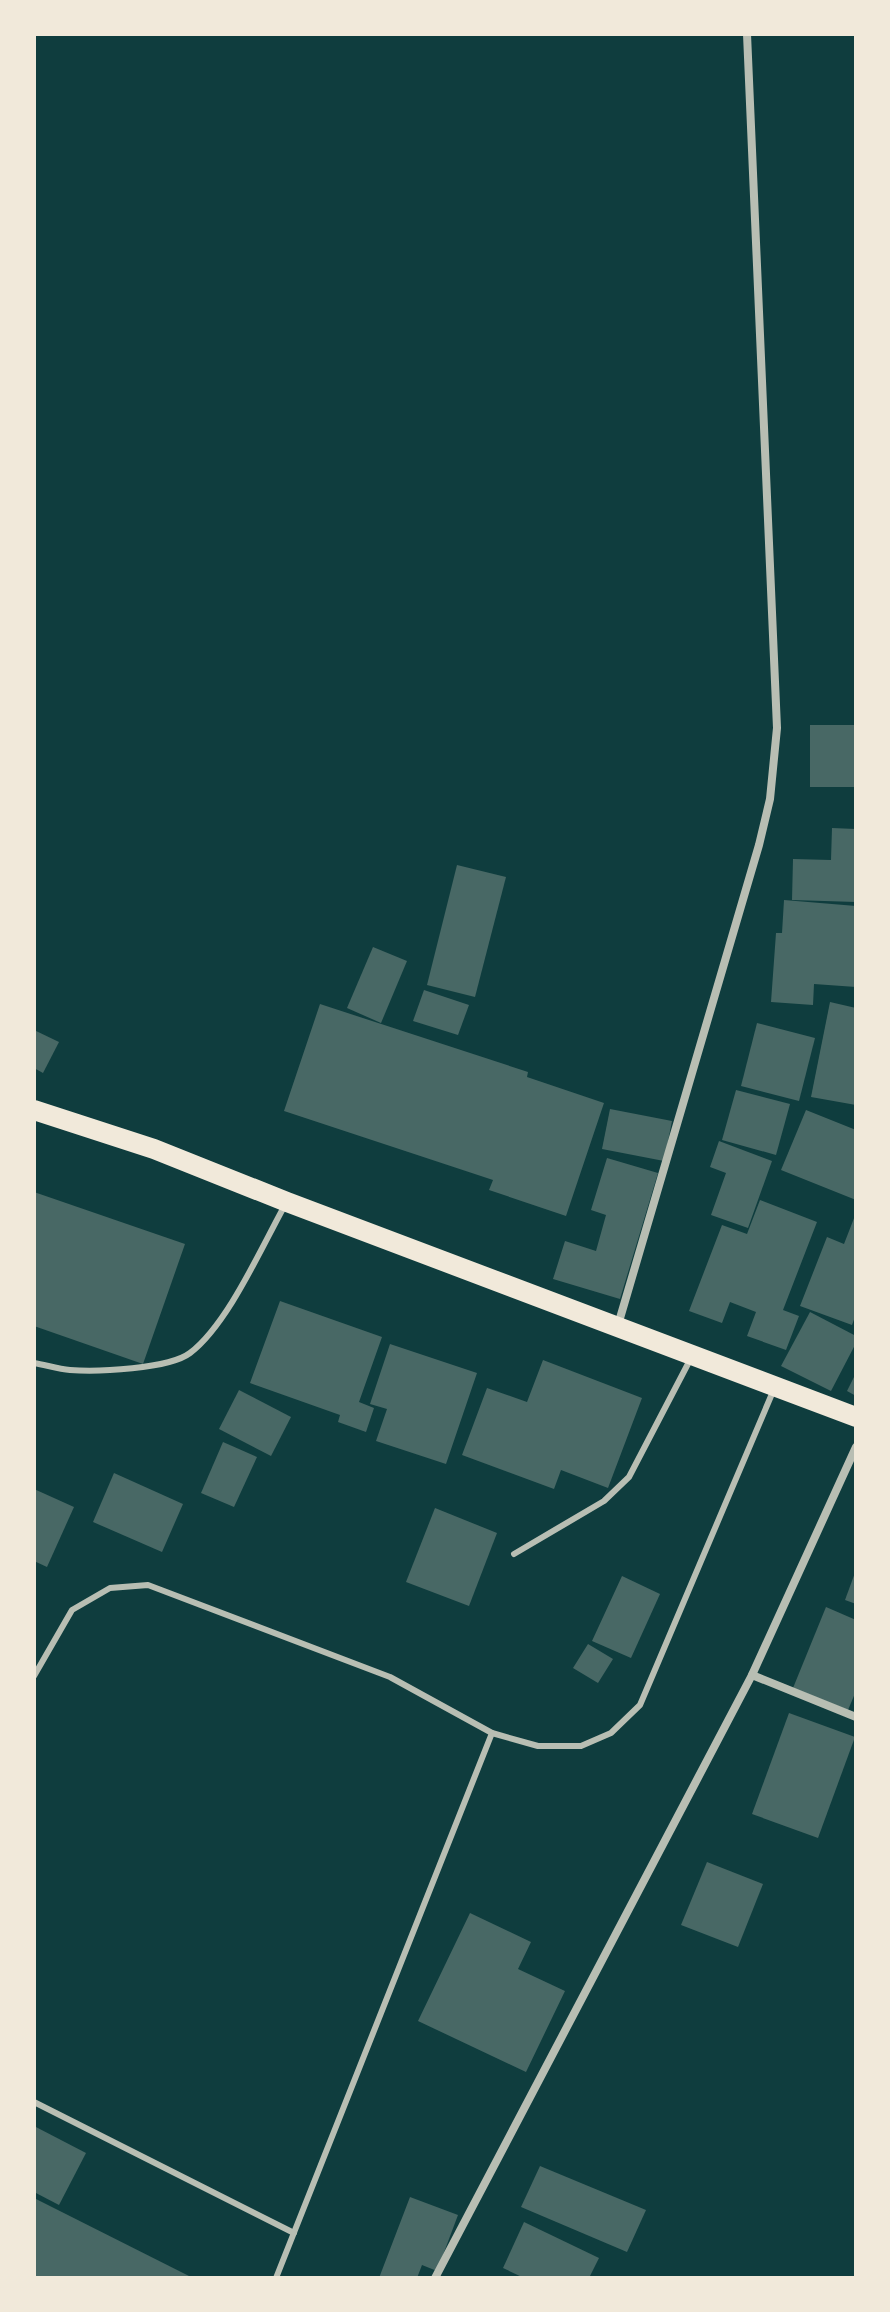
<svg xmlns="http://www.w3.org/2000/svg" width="890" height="2312" font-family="'Nunito Sans',sans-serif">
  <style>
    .building { fill: #486865 }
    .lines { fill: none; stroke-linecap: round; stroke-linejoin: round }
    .service { stroke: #b8beb3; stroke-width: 6 }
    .minor { stroke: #b8beb3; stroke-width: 8 }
    .primary { stroke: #f1e9da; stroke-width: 20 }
  </style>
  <rect width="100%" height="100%" fill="#0f3d3e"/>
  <g class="building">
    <rect x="810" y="725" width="45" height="62"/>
    <path d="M832,828L856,829V902L792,900L793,859L831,860Z"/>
    <path d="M457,865L506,877L475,997L427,985Z"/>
    <path d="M784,900L856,906V987L814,984L813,1005L771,1002L776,933H782Z"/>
    <path d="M373,947L407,961L381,1023L347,1008Z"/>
    <path d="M424,990L469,1005L458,1035L413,1021Z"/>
    <path d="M830,1002L856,1008V1105L811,1097Z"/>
    <path d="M320,1004L528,1072L527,1077L604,1103L566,1216L489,1190L493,1180L284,1111Z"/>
    <path d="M757,1023L815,1038L799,1101L741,1086Z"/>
    <path d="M34,1030L59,1042L43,1073L34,1068Z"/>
    <path d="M736,1090L790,1104L776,1155L722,1140Z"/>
    <path d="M610,1109L672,1121L664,1161L602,1149Z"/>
    <path d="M806,1110L856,1130V1200L781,1170Z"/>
    <path d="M719,1141L772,1161L748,1228L711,1215L726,1173L710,1167Z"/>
    <path d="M607,1158L658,1173L620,1299L553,1279L565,1241L596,1251L606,1215L591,1210Z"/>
    <path d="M34,1192L185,1244L143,1364L34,1326Z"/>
    <path d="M760,1200L817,1222L783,1310L799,1316L786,1350L747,1336L756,1312L730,1302L722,1323L689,1311L722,1225L747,1234Z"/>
    <path d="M856,1213V1314L852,1325L800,1306L827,1237L844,1244Z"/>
    <path d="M280,1301L382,1337L359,1402L374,1408L366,1432L338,1422L340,1415L250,1383Z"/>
    <path d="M810,1312L856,1336V1343L831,1391L781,1366Z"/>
    <path d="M390,1344L477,1373L446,1464L376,1441L387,1409L370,1404Z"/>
    <path d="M543,1360L642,1398L608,1488L561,1470L554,1489L462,1455L487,1388L527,1402Z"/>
    <path d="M856,1373V1396L847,1391Z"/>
    <path d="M239,1390L291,1417L271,1456L219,1429Z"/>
    <path d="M223,1442L257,1457L234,1507L201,1493Z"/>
    <path d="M114,1473L183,1504L162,1552L93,1522Z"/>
    <path d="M34,1489L74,1507L47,1567L34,1561Z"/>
    <path d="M435,1508L497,1533L469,1606L406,1582Z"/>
    <path d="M856,1570V1604L845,1600Z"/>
    <path d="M622,1576L660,1594L631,1658L592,1641Z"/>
    <path d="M826,1607L856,1620V1691L848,1710L793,1688Z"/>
    <path d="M588,1644L613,1659L598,1683L573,1668Z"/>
    <path d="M789,1713L855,1737L818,1838L752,1814Z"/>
    <path d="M707,1862L763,1884L738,1947L681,1925Z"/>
    <path d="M470,1913L531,1942L518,1969L565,1991L526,2072L418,2021Z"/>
    <path d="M34,2126L86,2153L59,2205L34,2192Z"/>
    <path d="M540,2166L646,2210L627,2252L521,2207Z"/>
    <path d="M410,2197L458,2215L437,2271L422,2265L417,2278H379Z"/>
    <path d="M34,2198L193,2278H34Z"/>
    <path d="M524,2222L599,2258L589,2278H524L503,2268Z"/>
  </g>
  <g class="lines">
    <g class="service">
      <path d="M34,1363C46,1365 58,1369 70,1370C97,1372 169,1369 190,1353C228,1324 261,1248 285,1205"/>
      <path d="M514,1554L604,1501L629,1477L691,1358"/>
      <path d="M34,1676L72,1610L110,1588L148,1585L390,1677L492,1733L538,1746H581L611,1733L640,1705L774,1389"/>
      <path d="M34,2102L294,2233"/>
      <path d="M276,2278L492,1733"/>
    </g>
    <g class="minor">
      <path d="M618,1325L759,845L770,799L777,728L747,34"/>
      <path d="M752,1675L856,1717"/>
      <path d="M435,2278L752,1675L856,1447"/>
    </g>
    <path class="primary" d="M34,1110L154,1149L287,1202L856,1417"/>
  </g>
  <rect width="890" height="2312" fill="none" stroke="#f1e9da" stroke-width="72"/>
</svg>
